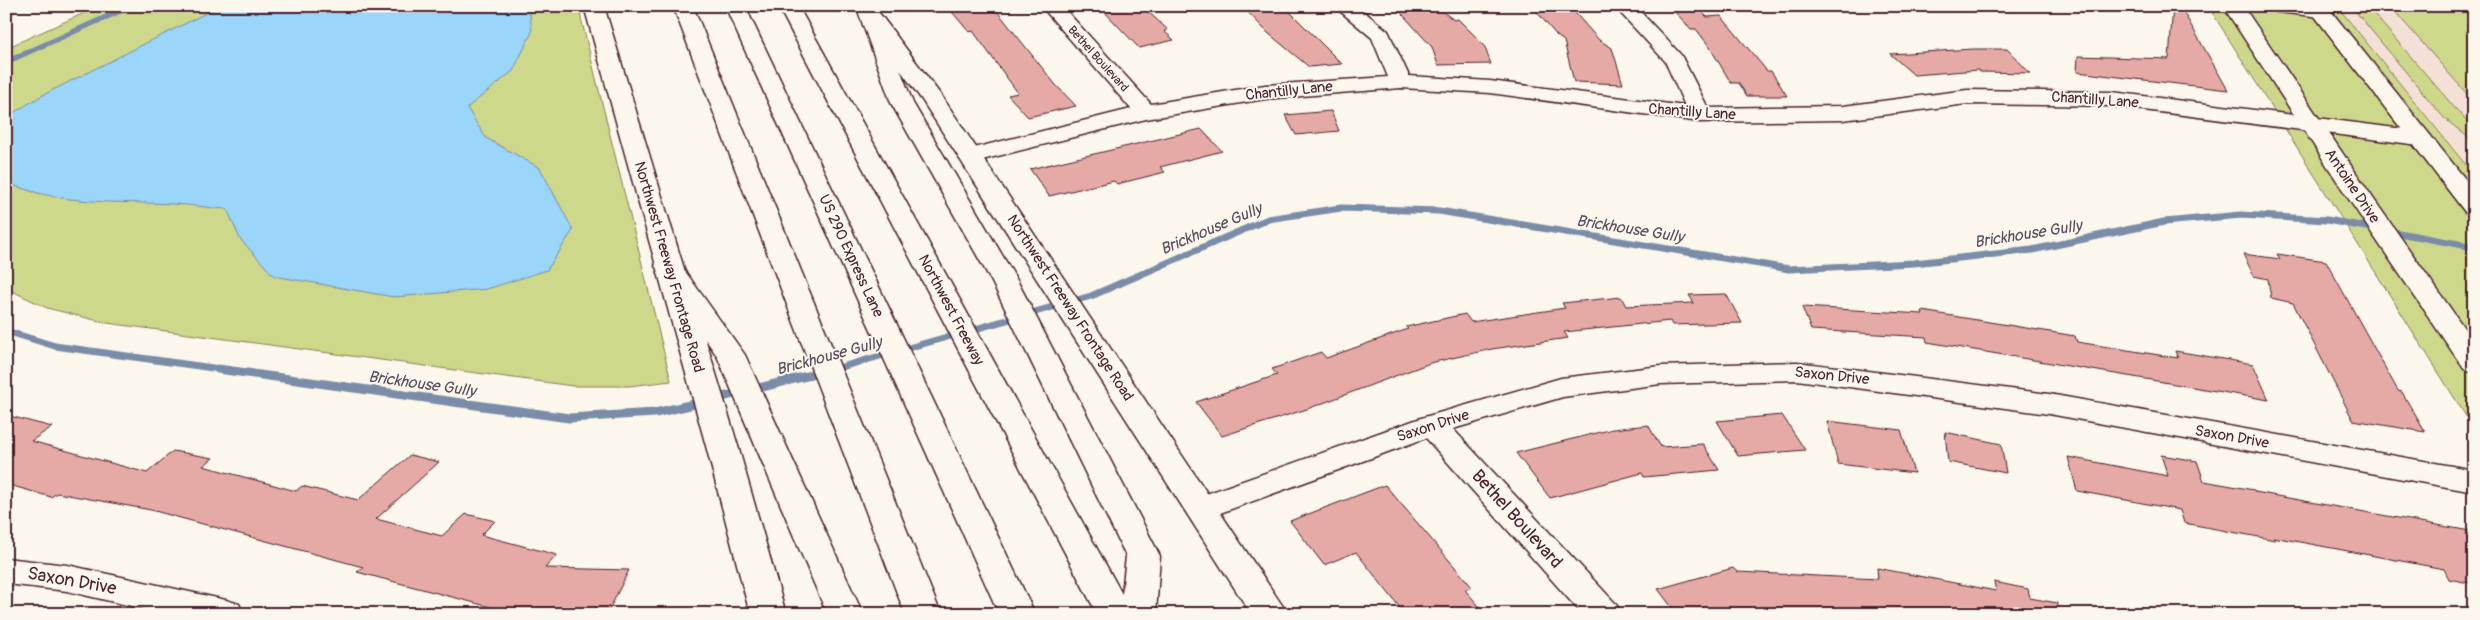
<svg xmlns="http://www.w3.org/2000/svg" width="2480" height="620" font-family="Pangolin,sans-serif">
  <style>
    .built { fill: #f4e0d7 }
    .green { fill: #cdd88b; stroke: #8c7c5b }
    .water { fill: #9ad5fa; stroke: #7a8ca7 }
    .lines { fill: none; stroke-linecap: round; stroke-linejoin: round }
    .stream-far2 { stroke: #7a8ca7; stroke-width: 5.5 }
    .stream-far1 { stroke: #7a8ca7; stroke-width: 7 }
    .stream { stroke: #7a8ca7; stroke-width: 9 }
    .building { fill: #e5aaa5; stroke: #4a1f2b }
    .minor-casing { stroke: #4a1f2b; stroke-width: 3 }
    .major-casing { stroke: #4a1f2b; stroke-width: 3 }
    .highway-casing { stroke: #4a1f2b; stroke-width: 3 }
    .minor { fill: #fbf7ec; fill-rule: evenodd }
    .major { fill: #fbf7ec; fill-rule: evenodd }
    .highway { fill: #fbf7ec; fill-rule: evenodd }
    .labels { text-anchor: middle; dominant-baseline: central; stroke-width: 4; stroke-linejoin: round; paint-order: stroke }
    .far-street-label { font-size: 12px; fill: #4a1f2b; stroke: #fbf7ec }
    .street-label { font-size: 15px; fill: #4a1f2b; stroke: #fbf7ec }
    .water-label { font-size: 16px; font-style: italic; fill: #5e4c5f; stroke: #fbf7ec }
    .near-street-label { font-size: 18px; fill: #4a1f2b; stroke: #fbf7ec }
  </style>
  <rect width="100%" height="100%" fill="#fbf7ec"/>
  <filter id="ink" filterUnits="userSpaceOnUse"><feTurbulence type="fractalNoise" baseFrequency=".02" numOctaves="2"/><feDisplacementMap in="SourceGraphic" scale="10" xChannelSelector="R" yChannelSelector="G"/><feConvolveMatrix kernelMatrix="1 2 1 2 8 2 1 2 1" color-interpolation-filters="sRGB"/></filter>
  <g filter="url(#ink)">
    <path class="built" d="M2337,6H2474V175Z"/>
    <g class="green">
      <path d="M100,6H578L671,381L629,386H573L107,323L47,308L6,288V48Z"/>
      <path d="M2208,6H2337L2474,175V429Z"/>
      <path d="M2351,6H2367L2474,130V142L2444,118Z"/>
      <path d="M2390,6H2474V102Z"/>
    </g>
    <path class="water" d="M220,6H529L532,32L513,71L467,108L486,138L540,168L573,230L547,270L487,289L394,297L274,276L240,239L227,209C210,208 192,205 174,204C117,201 59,206 6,182V117L43,95Z"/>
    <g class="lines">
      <path class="stream-far2" d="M6,62L131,6"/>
      <g class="stream-far1">
        <path d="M2388,231L2474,247"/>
        <path d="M6,331L55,346L227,370"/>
        <path d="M831,370L1091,296L1268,219L1341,208L1439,211L1789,269L1914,263L2032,250L2164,222L2241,215L2327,220L2377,229"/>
      </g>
      <g class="stream">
        <path d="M218,369L569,418L655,413L703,402"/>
        <path d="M714,399L835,369"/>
      </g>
    </g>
    <g class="building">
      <path d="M947,6H993L1055,84L1076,106L1028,117L1008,95L1018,93L973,31L969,32Z"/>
      <path d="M1099,6H1142L1168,30L1164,31L1174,40L1139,48Z"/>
      <path d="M1242,6H1284L1342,64L1309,67L1268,33Z"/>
      <path d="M1395,6H1435L1454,20L1458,19L1484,45L1491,64L1438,65L1432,47Z"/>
      <path d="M1532,6H1569L1599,40L1612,48L1623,84L1574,82L1564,41L1557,36Z"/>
      <path d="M2173,6H2180L2228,90L2077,72L2078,56L2169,59Z"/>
      <path d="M1697,7L1707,17L1721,16L1767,71H1771L1787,96H1747L1739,83H1731L1709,46L1696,29H1691L1671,8Z"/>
      <path d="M1973,49H2007L2030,73L1980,72L1978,70L1914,75L1890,54Z"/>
      <path d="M1331,111L1339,131L1296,135L1285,115Z"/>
      <path d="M1201,129L1222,151L1160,167L1165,172L1117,184L1114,181L1049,196L1030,169Z"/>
      <path d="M2243,254L2280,259L2277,254L2326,261L2398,391L2402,392L2425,432L2353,420L2293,303L2271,298L2268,279L2254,276Z"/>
      <path d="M1726,294L1742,323L1672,325L1670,321L1564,332L1568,338L1492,349L1430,363L1307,409L1222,436L1196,402L1277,375L1272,369L1321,352L1326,358L1408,329L1406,327L1465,314L1471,322L1565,308L1562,303L1621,297L1626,306L1694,303L1689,295Z"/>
      <path d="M1802,307L1923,314L1922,311L2075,336L2077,342L2178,358L2175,351L2253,364L2269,400L1927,342L1926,337L1811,330Z"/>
      <path d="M6,415L52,427L31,441L147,473L173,451L213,458L203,466L296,491L302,486L358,500L410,455L439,462L376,519L442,536L466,514L495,521L481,535L557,555L545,568L629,570L607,614H517L357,572L363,567L151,510L57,493L51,497L6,484Z"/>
      <path d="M1782,415L1805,450L1738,456L1717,421Z"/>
      <path d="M1827,421L1901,430L1914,473L1838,464Z"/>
      <path d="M1648,425L1661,447L1703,444L1719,470L1644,477L1642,473L1550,498L1516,453L1613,429Z"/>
      <path d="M1945,432L2001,444L2006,473L1948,462Z"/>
      <path d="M2161,455L2197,461L2204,481L2254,490L2255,492L2470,531L2474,538V584L2449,579L2444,569L2273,537L2275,540L2184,523L2180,510L2077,491L2068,457L2168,476Z"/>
      <path d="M1385,485L1472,587L1465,590L1486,614H1405L1356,552L1324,565L1290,521Z"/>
      <path d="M1733,568L1737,572L1878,579L1877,568L1996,591L1994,582L2028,589L2030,598L2057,603L2056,614H1677L1658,589Z"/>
    </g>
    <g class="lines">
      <g class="minor-casing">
        <g id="minor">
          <path d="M1041,6H1062L1151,104L1265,85L1388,77L1372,38L1334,6H1357L1388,31L1409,76L1490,81L1685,106L1665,61L1614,6H1635L1681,55L1708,108L1843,106L1967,90L2112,92L2419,131L2427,133L2430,138L2427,143L2419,145L2112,106L1967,104L1843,120L1700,122L1490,93L1401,88L1265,99L1146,119L970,163L962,161L958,156L962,151L1131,109Z"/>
          <path d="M2267,6H2325L2331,11L2328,15L2321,17L2277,12L2270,10Z"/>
          <path d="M1797,362L2049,394L2474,470V492L2049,414L1797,380L1661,384L1563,397L1453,429L1616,604L1621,614H1582L1426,438L1201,520L1189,516L1185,508L1189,500L1421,418L1561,378L1661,366Z"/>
          <path d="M6,558L67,565L226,600L239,604L244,614H165L67,591L6,584Z"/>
        </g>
      </g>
      <g class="major-casing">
        <g id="major">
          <path d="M584,6H604L738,446L786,614H750L706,446Z"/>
          <path d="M860,6H874L943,98L1288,614H1251L922,100L857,10Z"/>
          <path d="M2223,6H2243L2375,201L2474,342V372L2464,369L2352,204Z"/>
          <path d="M2307,6H2327L2474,190V214L2465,212Z"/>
        </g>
      </g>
      <g class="highway-casing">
        <g id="highway">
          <path d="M673,6H693L941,614H905Z"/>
          <path d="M725,6H745L1035,614H999Z"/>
          <path d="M778,6H798L1122,594L1126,556L992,282L891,103L858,11L864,6L875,7L878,11L913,103L1018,282L1160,556L1156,614H1097Z"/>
          <path d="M668,258L677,260L745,355L863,614H827L717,356L655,266L659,260Z"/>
        </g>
      </g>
      <use href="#minor" class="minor"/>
      <use href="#major" class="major"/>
      <use href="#highway" class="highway"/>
    </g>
  </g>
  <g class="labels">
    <g class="far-street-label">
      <text transform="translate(1098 59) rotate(48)">Bethel Boulevard</text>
    </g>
    <g class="street-label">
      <text transform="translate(1289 91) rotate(-6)">Chantilly Lane</text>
      <text transform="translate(2095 100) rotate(4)">Chantilly Lane</text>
      <text transform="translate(1692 112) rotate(4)">Chantilly Lane</text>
      <text transform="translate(2352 186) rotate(56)">Antoine Drive</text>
      <text transform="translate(851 256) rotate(65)">US 290 Express Lane</text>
      <text transform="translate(669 267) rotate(74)">Northwest Freeway Frontage Road</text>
      <text transform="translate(1070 308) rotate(57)">Northwest Freeway Frontage Road</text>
      <text transform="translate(951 310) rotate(62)">Northwest Freeway</text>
      <text transform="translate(1832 376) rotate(6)">Saxon Drive</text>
      <text transform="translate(1433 426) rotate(-18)">Saxon Drive</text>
      <text transform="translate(2232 437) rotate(10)">Saxon Drive</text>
    </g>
    <g class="water-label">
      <text transform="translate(1211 229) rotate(-23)">Brickhouse Gully</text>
      <text transform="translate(1630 229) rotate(9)">Brickhouse Gully</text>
      <text transform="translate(2028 234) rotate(-9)">Brickhouse Gully</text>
      <text transform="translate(829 356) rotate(-15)">Brickhouse Gully</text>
      <text transform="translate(422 384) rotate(8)">Brickhouse Gully</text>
    </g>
    <g class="near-street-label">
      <text transform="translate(1517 519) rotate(48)">Bethel Boulevard</text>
      <text transform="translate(72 581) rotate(10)">Saxon Drive</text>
    </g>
  </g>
  <rect width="2480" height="620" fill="none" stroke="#fbf7ec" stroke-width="25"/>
  <rect x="12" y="12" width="2455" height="595" fill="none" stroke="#4a1f2b" stroke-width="2" filter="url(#ink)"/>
</svg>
